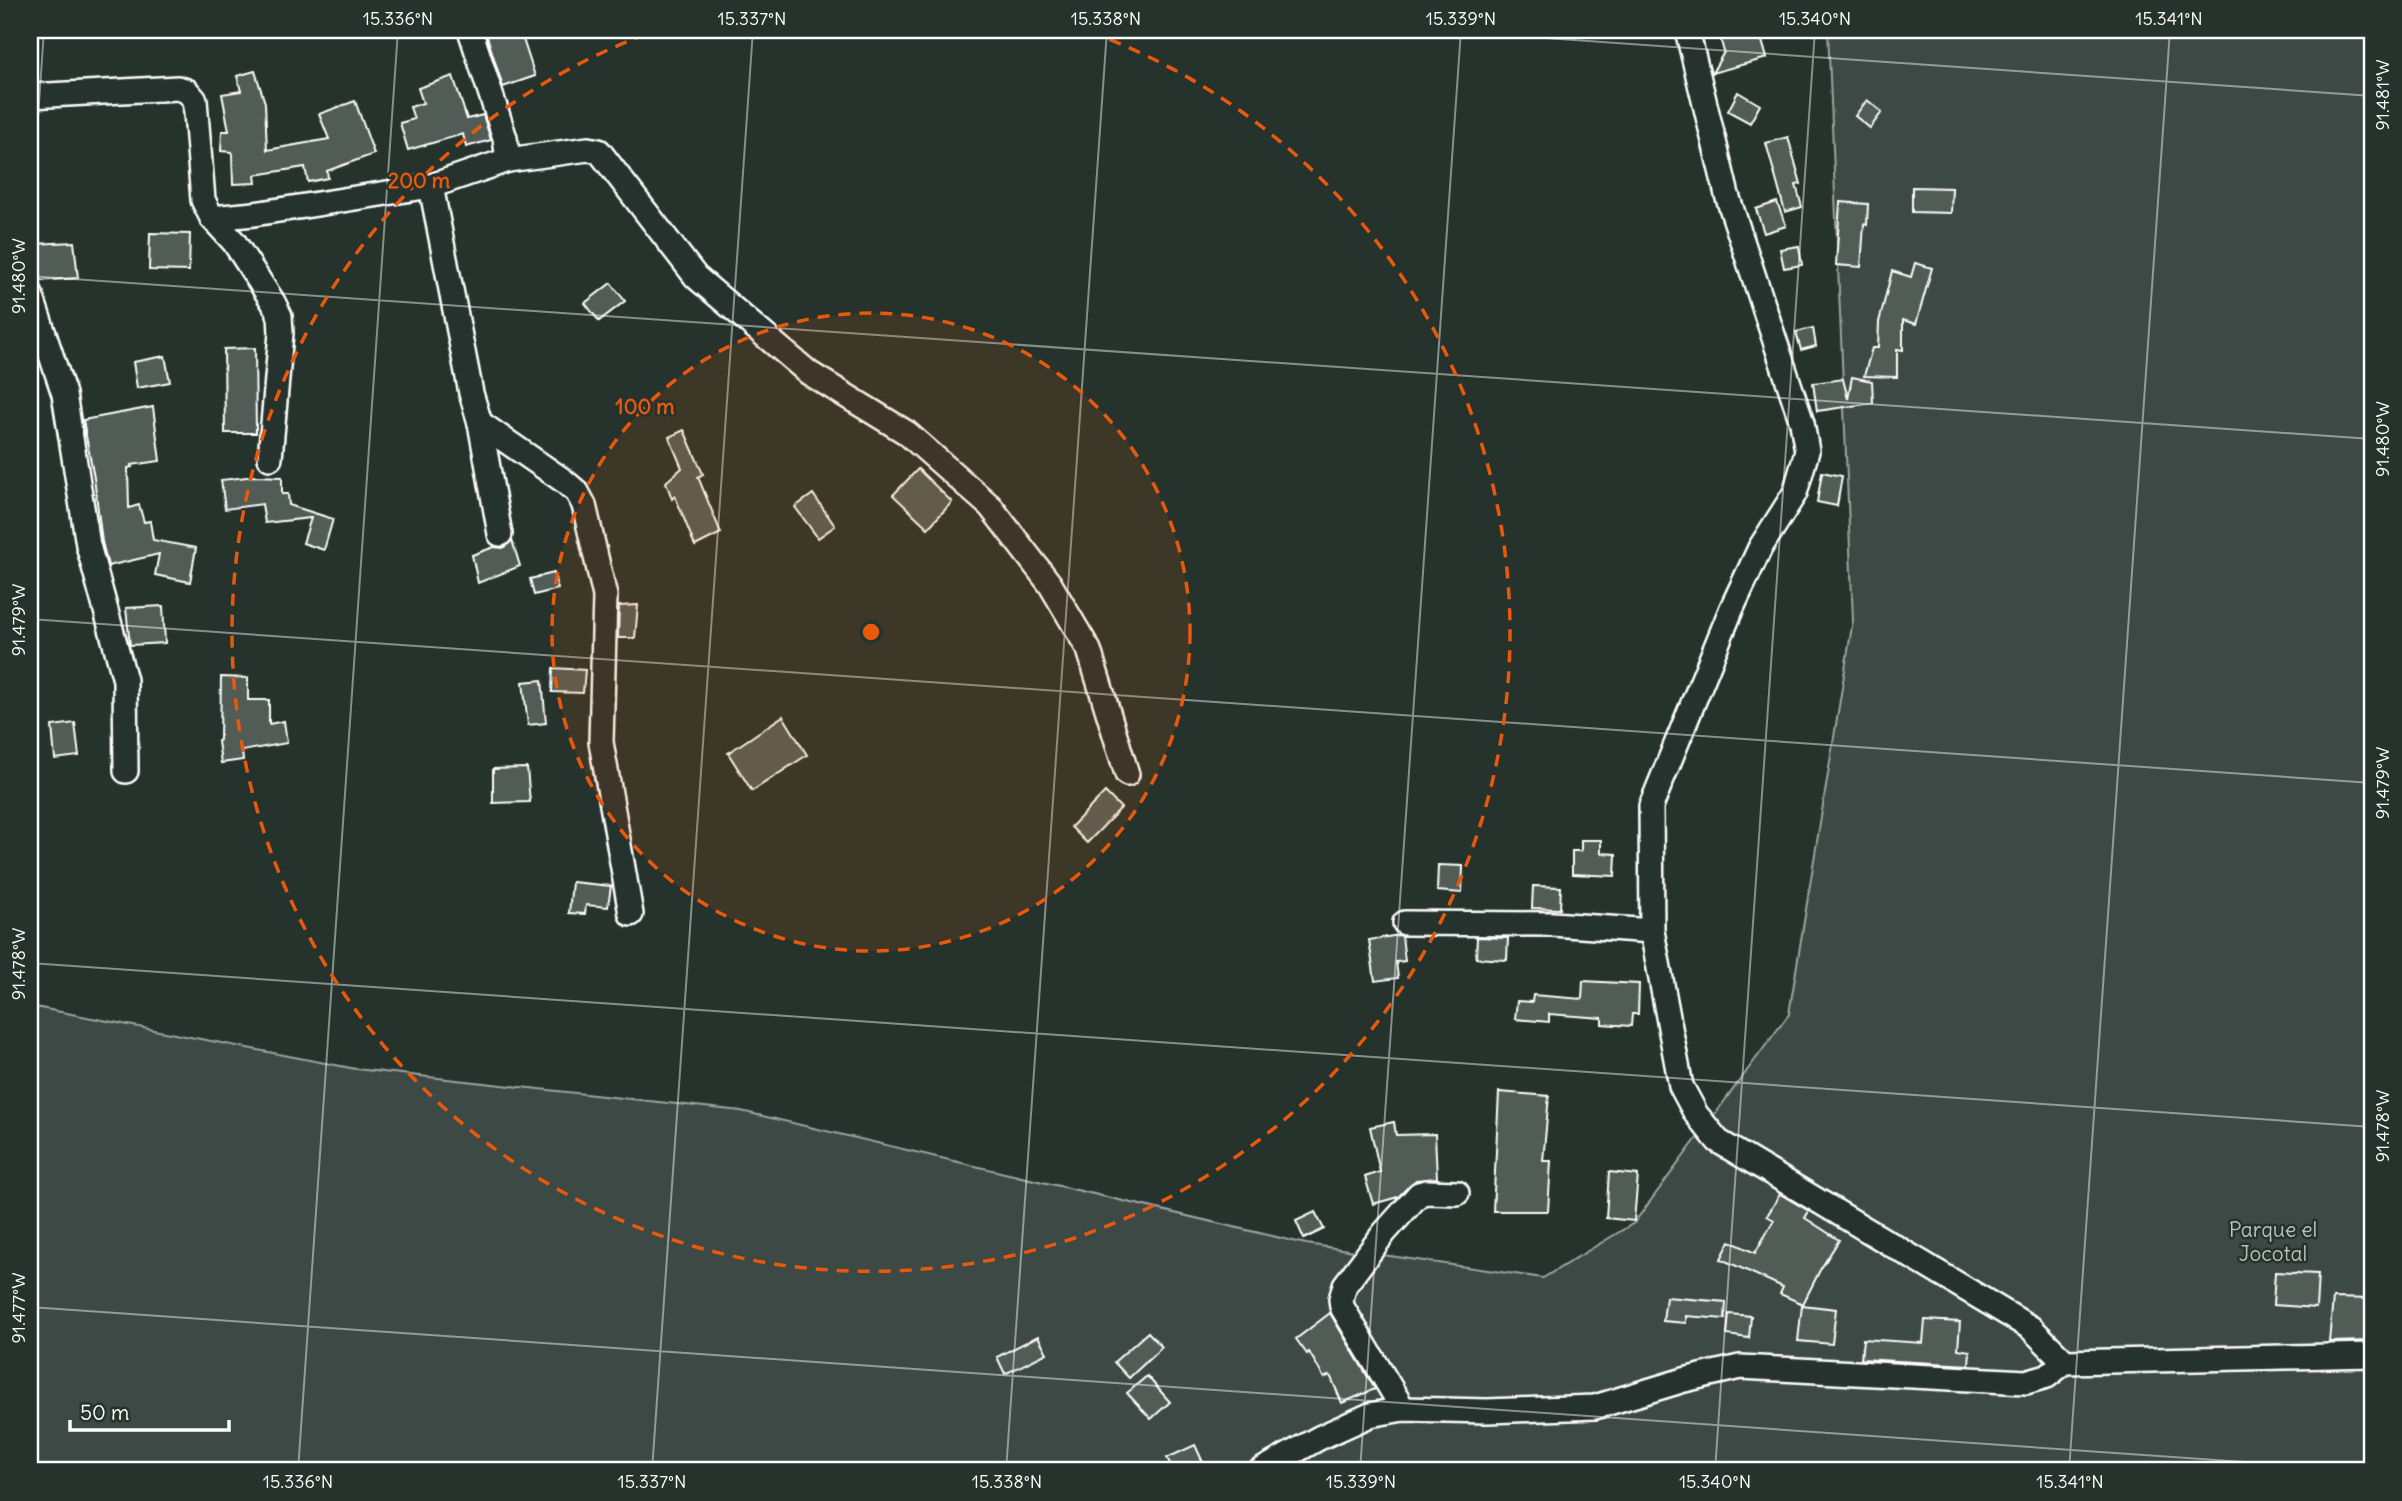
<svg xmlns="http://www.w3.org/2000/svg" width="2402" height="1501" font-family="Delius,sans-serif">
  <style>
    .green { fill: #3e4944; stroke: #9ea4a2; stroke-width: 2 }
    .building { fill: #515c57; stroke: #fff; stroke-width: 2 }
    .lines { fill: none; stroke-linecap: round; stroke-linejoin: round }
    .street-casing { stroke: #fff; stroke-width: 28 }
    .street { stroke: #26332d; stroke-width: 23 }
    .ticks { fill: none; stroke: #fff; stroke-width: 2; stroke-opacity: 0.45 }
    .ring { fill: none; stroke: #e8590c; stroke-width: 3.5; stroke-dasharray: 12 9 }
    .labels { text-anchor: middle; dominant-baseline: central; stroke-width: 5; stroke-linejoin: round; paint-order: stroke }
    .park-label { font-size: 21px; fill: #bbbfbe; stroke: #26332d }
    .centre { fill: #e8590c; stroke: #26332d; stroke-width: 3.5 }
    .ring-label { font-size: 21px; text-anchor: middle; font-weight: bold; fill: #e8590c; stroke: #26332d; stroke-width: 5; stroke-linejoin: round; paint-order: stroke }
    .neatline { fill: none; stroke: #fff; stroke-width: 2.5 }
    .ticks-label { font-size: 18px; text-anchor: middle; fill: #fff }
  </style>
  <rect width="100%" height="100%" fill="#26332d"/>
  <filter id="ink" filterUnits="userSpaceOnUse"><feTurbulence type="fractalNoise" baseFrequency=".0143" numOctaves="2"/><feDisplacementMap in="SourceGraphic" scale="14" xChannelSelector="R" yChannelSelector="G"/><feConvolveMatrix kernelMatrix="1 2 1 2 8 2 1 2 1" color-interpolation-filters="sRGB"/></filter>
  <g filter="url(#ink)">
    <path class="green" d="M1828,30H2372V1471H30V1006L356,1069L741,1111L1306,1244L1543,1278L1634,1223L1789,1014L1853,620Z"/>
    <g class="building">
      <path d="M485,30H520L535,76L503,87Z"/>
      <path d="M1718,30H1742L1744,39L1760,34L1767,58L1712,73L1724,52Z"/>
      <path d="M255,71L265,103L267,150L329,139L319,114L355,101L374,154L327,171L328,178L308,182L305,167L255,175L256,183L233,184L232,152L221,151L222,131H229L222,94L241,91L237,76Z"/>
      <path d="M453,76L467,119L483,115L491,140L466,147L463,134L408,150L400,123L414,119L410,107L423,103L418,88Z"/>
      <path d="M1738,92L1760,105L1750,123L1728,111Z"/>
      <path d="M1867,100L1882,112L1870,128L1855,116Z"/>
      <path d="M1788,137L1801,184L1796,185L1802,207L1785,212L1766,143Z"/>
      <path d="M1912,187L1952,188L1951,213L1912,212Z"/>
      <path d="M1777,202L1786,226L1764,233L1756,209Z"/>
      <path d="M1840,202L1868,204L1867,225L1864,224L1861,267L1836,265Z"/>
      <path d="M150,233L190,234L189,271L149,270Z"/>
      <path d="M74,242L78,278L38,281L34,244Z"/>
      <path d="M1799,246L1802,265L1784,268L1780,249Z"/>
      <path d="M1915,263L1932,268L1916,324L1903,320V350L1897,349V377L1864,376L1872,348H1878L1879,322L1892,271L1911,277Z"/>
      <path d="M611,283L625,301L599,321L585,303Z"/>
      <path d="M1813,328L1816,346L1801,350L1796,332Z"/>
      <path d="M255,348L256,433H225L224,349Z"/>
      <path d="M165,356L170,382L137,388L133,362Z"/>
      <path d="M1852,377L1872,381L1873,403L1817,411L1813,383L1843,379L1848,399Z"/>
      <path d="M153,407L160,461L131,465L132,467L128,468L129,508L139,505L144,522L150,521L153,540L196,548L190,582L155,575L159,554L108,566L102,542L94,478L83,420Z"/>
      <path d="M684,430L703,474L698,477L721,533L695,546L675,496L672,499L666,482L682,468L669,437Z"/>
      <path d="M918,469L952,502L928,528L893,495Z"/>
      <path d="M1822,472L1842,476L1837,506L1817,502Z"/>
      <path d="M255,476L282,477V494H288L289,505L333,519L324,550L303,543L311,518L265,523L262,504L225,509L221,480Z"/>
      <path d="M813,494L835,526L818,538L795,507Z"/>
      <path d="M512,540L520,566L478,583L472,555L494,547L503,548Z"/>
      <path d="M554,573L558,589L534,595L530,579Z"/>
      <path d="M638,605L635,638H618L619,606Z"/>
      <path d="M163,606L165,643L130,645L126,608Z"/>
      <path d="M553,668L585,670L583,693L552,692Z"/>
      <path d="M221,677L248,678V700H269V724L284,721L287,743L242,751L243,760L221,763L218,741L220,740Z"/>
      <path d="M542,680L546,723L528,725L523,682Z"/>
      <path d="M783,716L807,755L752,791L728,753Z"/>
      <path d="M75,723L79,756L55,759L52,726Z"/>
      <path d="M527,768L530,802L493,803V769Z"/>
      <path d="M1105,792L1121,808L1087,843L1071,827Z"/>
      <path d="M1581,840H1601V853L1616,854L1615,876L1572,874V851H1581Z"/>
      <path d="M1438,865L1463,866L1462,893L1437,891Z"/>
      <path d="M572,882L611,886L608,907L586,905L585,914L569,913Z"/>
      <path d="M1533,886L1561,887L1560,909L1532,908Z"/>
      <path d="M1399,935L1402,936L1405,961L1396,962L1398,978L1375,981L1369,940Z"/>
      <path d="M1477,937L1508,938L1507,960L1476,958Z"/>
      <path d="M1583,981L1639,984L1638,1014H1632L1631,1026L1602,1024V1018L1549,1014V1022L1515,1019L1517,1001L1532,1002L1533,995L1582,999Z"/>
      <path d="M1499,1092L1549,1096L1543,1161H1551L1548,1211H1493Z"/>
      <path d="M1394,1122L1396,1135L1435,1134L1437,1178L1416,1180L1398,1197L1373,1204L1365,1177L1380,1172L1370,1127Z"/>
      <path d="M1609,1172L1638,1175L1634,1221L1606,1218Z"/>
      <path d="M1780,1194L1809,1211L1805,1218L1839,1240L1820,1270L1803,1304L1780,1294L1783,1287L1721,1259L1730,1241L1755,1253L1774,1220L1767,1216Z"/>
      <path d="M1315,1212L1324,1229L1304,1239L1296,1221Z"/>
      <path d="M2275,1272L2318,1274L2316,1308L2273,1305Z"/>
      <path d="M1666,1297L1726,1302L1725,1319L1686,1316V1323L1663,1321Z"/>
      <path d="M2333,1298L2372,1299L2370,1341L2329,1342Z"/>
      <path d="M1802,1305L1836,1309L1832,1344L1798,1341Z"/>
      <path d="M1330,1313L1375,1389L1342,1403L1330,1375L1324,1378L1309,1352L1307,1354L1296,1339Z"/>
      <path d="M1729,1314L1751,1316L1749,1338L1727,1335Z"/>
      <path d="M1925,1320L1960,1322L1958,1349L1970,1351L1969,1365L1861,1359L1863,1339L1923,1343Z"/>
      <path d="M1148,1332L1162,1347L1129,1378L1114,1362Z"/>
      <path d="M1038,1336L1047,1353L1005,1374L997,1357Z"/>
      <path d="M1147,1376L1170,1402L1151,1419L1127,1393Z"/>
      <path d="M1195,1445L1207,1471H1174L1167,1458Z"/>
    </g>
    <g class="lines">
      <g class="street-casing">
        <g id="street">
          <path d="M470,30L505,138L508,160"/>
          <path d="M1687,30L1727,195L1802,423L1807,451L1795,493L1760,548L1731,610L1651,806L1652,931L1681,1086L1696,1114L1718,1141L2031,1328L2065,1362"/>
          <path d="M30,96L178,88L187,91L195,100L203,200L212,218L234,242L273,302L280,316L281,333L270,458"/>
          <path d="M431,186L471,393L480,423L564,481L577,492L584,505L605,596L601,742L631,914"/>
          <path d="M212,218L254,214L431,186L508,160L588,149L599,151L696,277L809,373L907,433L990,506L1050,584L1089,650L1127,774"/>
          <path d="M30,292L64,394L88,545L125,680L126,771"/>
          <path d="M480,423L500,534"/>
          <path d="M1405,923L1552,924L1652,931"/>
          <path d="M1403,1409L1342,1307L1341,1299L1345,1285L1384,1233L1419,1194L1427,1192L1457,1193"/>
          <path d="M1260,1471L1319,1438L1370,1415L1403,1409L1487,1411L1595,1407L1684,1380L1740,1367L2026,1382L2047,1376L2065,1362L2372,1355"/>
        </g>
      </g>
      <use href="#street" class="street"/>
    </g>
  </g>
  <path class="ticks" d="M1430,30L2372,96M30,234L44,30M30,276L2372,439M30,619L2372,783M30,963L2372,1127M30,1307L2372,1471M298,1471L398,30M652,1471L753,30M1006,1471L1107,30M1360,1471L1461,30M1715,1471L1815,30M2069,1471L2170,30"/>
  <circle cx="871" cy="632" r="319" fill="#e8590c" fill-opacity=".12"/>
  <g class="ring">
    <circle cx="871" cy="632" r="319"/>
    <path d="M1090 32A639 639 0 1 1 652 32"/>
  </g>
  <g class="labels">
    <g class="park-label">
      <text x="2273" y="1229">Parque el<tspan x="2273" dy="24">Jocotal</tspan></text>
    </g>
  </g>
  <circle cx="871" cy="632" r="10" class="centre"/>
  <g class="ring-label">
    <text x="419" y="188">200 m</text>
    <text x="645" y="414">100 m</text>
  </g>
  <rect width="2402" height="1501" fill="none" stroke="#26332d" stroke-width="77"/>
  <path d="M70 1420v10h159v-10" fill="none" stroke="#ffffff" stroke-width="3.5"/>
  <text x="80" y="1420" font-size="21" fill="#ffffff" stroke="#26332d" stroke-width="5" paint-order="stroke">50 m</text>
  <rect x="38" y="38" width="2326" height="1424" class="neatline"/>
  <g class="ticks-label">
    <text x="398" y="25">15.336°N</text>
    <text x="752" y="25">15.337°N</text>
    <text x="1106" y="25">15.338°N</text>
    <text x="1461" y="25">15.339°N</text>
    <text x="1815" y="25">15.340°N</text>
    <text x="2169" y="25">15.341°N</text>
    <text transform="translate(2383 95) rotate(-90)" y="6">91.481°W</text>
    <text transform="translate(19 276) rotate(-90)" y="6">91.480°W</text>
    <text transform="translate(2383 439) rotate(-90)" y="6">91.480°W</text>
    <text transform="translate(19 620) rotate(-90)" y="6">91.479°W</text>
    <text transform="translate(2383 783) rotate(-90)" y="6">91.479°W</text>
    <text transform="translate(19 964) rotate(-90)" y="6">91.478°W</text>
    <text transform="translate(2383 1126) rotate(-90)" y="6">91.478°W</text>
    <text transform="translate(19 1308) rotate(-90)" y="6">91.477°W</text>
    <text x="298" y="1488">15.336°N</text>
    <text x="652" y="1488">15.337°N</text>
    <text x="1007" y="1488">15.338°N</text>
    <text x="1361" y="1488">15.339°N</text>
    <text x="1715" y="1488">15.340°N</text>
    <text x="2070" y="1488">15.341°N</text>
  </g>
</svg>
